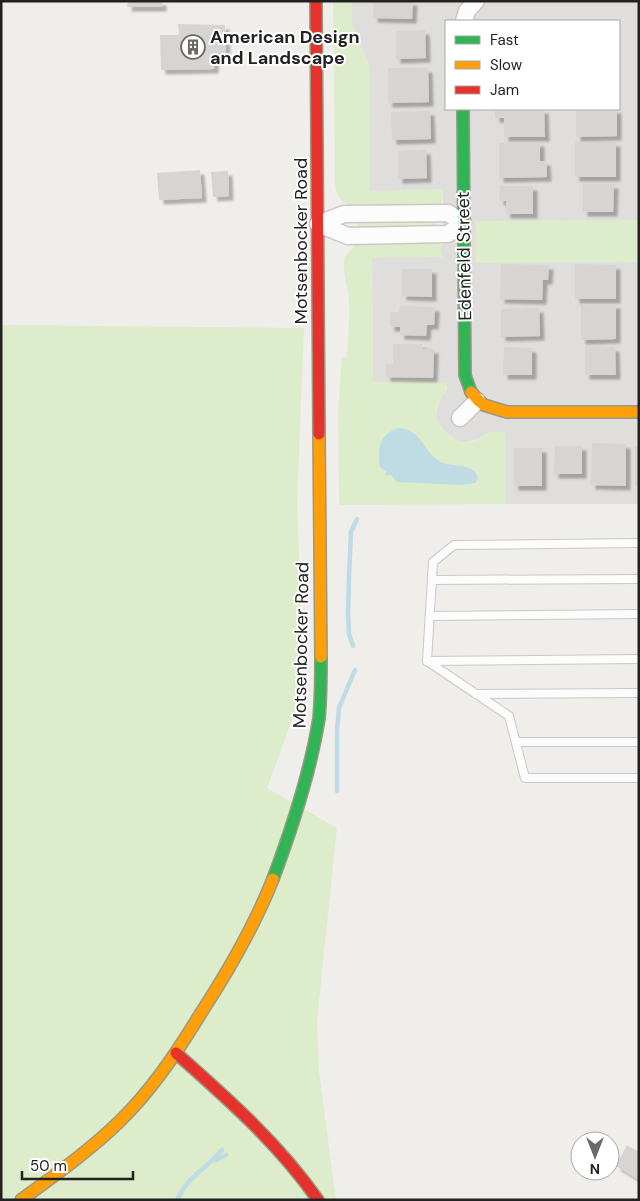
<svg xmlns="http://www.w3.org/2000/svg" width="640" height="1201" font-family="'DM Sans',sans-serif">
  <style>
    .residential { fill: #dfdedc; fill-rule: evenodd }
    .grass { fill: #ddeccb }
    .water { fill: #bfdbe3 }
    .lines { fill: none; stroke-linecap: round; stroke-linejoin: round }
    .stream { stroke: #bfdbe3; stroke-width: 4.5 }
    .building { fill: #d7d4d2; filter: url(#shadow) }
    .lane-casing { stroke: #c9c8c7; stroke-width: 10 }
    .street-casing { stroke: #c9c8c7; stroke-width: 19 }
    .fast-casing { stroke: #999a82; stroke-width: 14 }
    .slow-casing { stroke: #999a82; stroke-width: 14 }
    .jam-casing { stroke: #999a82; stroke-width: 14 }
    .lane { stroke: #fdfcfc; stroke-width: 8 }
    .street { stroke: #fdfcfc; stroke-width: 16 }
    .fast { stroke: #30b455; stroke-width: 11 }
    .slow { stroke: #ff9f0a; stroke-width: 11 }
    .jam { stroke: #e5322d; stroke-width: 11 }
    .labels { text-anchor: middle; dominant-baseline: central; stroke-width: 4; stroke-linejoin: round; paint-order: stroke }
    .poi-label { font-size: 18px; font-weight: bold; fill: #222; stroke: #fff; text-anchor: start }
    .street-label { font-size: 18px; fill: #222; stroke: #fff }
  </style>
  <defs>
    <filter id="shadow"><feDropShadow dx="4.5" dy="4.5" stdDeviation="1" flood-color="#0004"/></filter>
  </defs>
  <rect width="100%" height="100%" fill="#f0eeeb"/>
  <path class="residential" d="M352,1H639V504H506V433L490,432L477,439L466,442L456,440L446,433L437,421L436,412L440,399L447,389V382L373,383L372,257L440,248L443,244V190L370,191V67L352,25ZM446,21H619V109H446Z"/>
  <g class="grass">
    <path d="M333,1H352V25L370,67V191L443,189L442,204L352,206C332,200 335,182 335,164Z"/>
    <path d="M438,218L437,228L357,229V219Z"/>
    <path d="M638,220V262L476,263V221Z"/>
    <path d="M436,242L443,244L440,248L443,257L372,258L373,382H447C448,392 438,399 436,410C435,417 438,423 442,428C449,439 464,445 476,440C481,438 485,433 490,432C494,431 501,433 506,433V504L339,505L338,411L342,357H347C348,337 351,309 348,291C345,279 342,268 345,256L355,245L360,243Z"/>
    <path d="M1,325L304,328L297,503L304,687L267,788L337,828L317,1020L319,1071L336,1200H1Z"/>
  </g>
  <path class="water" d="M399,428C423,430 422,452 441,462C453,468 474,462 478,478L475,483L461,485L397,482L390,474L388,476L385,474L387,472L380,467C377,449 379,434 399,428Z"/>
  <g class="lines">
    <g class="stream">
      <path d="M353,646L349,634L348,614L349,576L351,532L357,519"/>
      <path d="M337,791V731L339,708L355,670"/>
      <path d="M216,1160L226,1155"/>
      <path d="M177,1200C186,1178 207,1168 222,1150"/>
    </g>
  </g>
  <g class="building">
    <path d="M128,1H162V7H127Z"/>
    <path d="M374,1H413L412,19L373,18Z"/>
    <path d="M178,24L225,25L226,53H215L214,69L161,70L160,35H179Z"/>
    <path d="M425,30L426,58L396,59V31Z"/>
    <path d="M388,68H428L429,102L388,103Z"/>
    <path d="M495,109H544L545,137H504V118H495Z"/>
    <path d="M576,109H617V136L576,137Z"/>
    <path d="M430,111L431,139L392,140L391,112Z"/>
    <path d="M540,142V161H546L547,177L499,178V143Z"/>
    <rect x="575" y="142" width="41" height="35"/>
    <path d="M426,150L427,178L398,179V151Z"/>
    <path d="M200,170L202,198L159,200L157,173Z"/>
    <path d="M228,171L229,196L213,197L211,172Z"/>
    <path d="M583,184H614L613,212H583Z"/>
    <path d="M500,186H533V214H506V201H499Z"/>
    <path d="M501,264L549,265L548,280H543L542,300L500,299Z"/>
    <path d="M575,264L616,265V299H575Z"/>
    <path d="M402,269H432V297L402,296Z"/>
    <path d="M616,304V339L581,340V305Z"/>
    <path d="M400,306L435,307L434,325H427L426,336L400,335V327H390V312H399Z"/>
    <path d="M539,308L540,336L501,337V309Z"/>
    <path d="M393,344H423L422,349H434L433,378L386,377V364H393Z"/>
    <path d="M504,347L532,348V375H503Z"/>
    <path d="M585,347H615L616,375H585Z"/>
    <path d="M592,443L626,444V486L591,485Z"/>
    <path d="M555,446H582V474H554Z"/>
    <rect x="635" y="447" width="4" height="39"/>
    <rect x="514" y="448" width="28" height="38"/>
    <path d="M627,1145L639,1152V1180L616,1166Z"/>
  </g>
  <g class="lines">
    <g class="lane-casing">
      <g id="lane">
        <path d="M432,580L639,579"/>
        <path d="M430,616L639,614"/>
        <path d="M427,661L433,562L454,545L639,543"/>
        <path d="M427,661L509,716L525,778H639"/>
        <path d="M427,661L639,659"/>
        <path d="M476,694L639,693"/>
        <path d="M516,742H639"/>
      </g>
    </g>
    <g class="street-casing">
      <g id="street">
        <path d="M464,21L467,11L476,1"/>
        <path d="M448,213L463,223L448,234L348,236L318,224L344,214Z"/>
        <path d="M460,418L477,401"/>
      </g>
    </g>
    <g class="fast-casing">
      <g id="fast">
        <path d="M463,109L465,375L471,392"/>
        <path d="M273,879C291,831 311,769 319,718C321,697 321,677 321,657"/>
      </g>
    </g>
    <g class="slow-casing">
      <g id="slow">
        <path d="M471,392L479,401L484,405L507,412H639"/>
        <path d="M319,434L321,657"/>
        <path d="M21,1200C55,1175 89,1151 119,1122C152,1090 177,1052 201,1013C229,970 254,927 273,879"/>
      </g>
    </g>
    <g class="jam-casing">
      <g id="jam">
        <path d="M316,1L319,434"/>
        <path d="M176,1053C228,1099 278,1143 318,1200"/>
      </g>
    </g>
    <use href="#lane" class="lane"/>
    <use href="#street" class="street"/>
    <use href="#fast" class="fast"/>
    <use href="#slow" class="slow"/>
    <use href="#jam" class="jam"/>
  </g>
  <defs>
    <g id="building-ring" transform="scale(1.25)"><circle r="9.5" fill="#fff" stroke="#6a6968" stroke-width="1.5"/><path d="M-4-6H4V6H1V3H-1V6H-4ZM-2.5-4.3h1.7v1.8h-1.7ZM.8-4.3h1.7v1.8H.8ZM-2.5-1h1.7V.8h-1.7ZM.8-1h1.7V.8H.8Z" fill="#6a6968"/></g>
  </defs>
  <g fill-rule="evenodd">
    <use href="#building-ring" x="193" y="47"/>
  </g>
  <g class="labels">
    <g class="poi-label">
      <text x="210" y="37">American Design<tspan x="210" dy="21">and Landscape</tspan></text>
    </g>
    <g class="street-label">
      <text transform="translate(301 241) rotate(-90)">Motsenbocker Road</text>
      <text transform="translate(464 256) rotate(-91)">Edenfeld Street</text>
      <text transform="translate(301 645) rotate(-89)">Motsenbocker Road</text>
    </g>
  </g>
  <rect width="640" height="1201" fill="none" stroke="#222222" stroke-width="5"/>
  <rect x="445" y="20" width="175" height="90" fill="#ffffff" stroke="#a7a7a7"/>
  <rect x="455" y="36" width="25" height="8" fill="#30b455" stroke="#a7a7a7"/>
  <text x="490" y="45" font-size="15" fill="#222222">Fast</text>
  <rect x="455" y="61" width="25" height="8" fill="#ff9f0a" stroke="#a7a7a7"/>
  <text x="490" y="70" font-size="15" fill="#222222">Slow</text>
  <rect x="455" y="86" width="25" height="8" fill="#e5322d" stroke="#a7a7a7"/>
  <text x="490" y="95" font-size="15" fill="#222222">Jam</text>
  <g transform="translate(595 1156) rotate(180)"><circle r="24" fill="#ffffff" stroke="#a7a7a7"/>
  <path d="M0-4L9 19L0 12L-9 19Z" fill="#6a6968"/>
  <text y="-8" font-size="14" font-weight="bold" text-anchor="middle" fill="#222222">N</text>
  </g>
  <path d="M22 1171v8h111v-8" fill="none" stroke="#222222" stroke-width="2.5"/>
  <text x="30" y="1171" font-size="15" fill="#222222" stroke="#ffffff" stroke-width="4" paint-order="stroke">50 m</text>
</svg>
